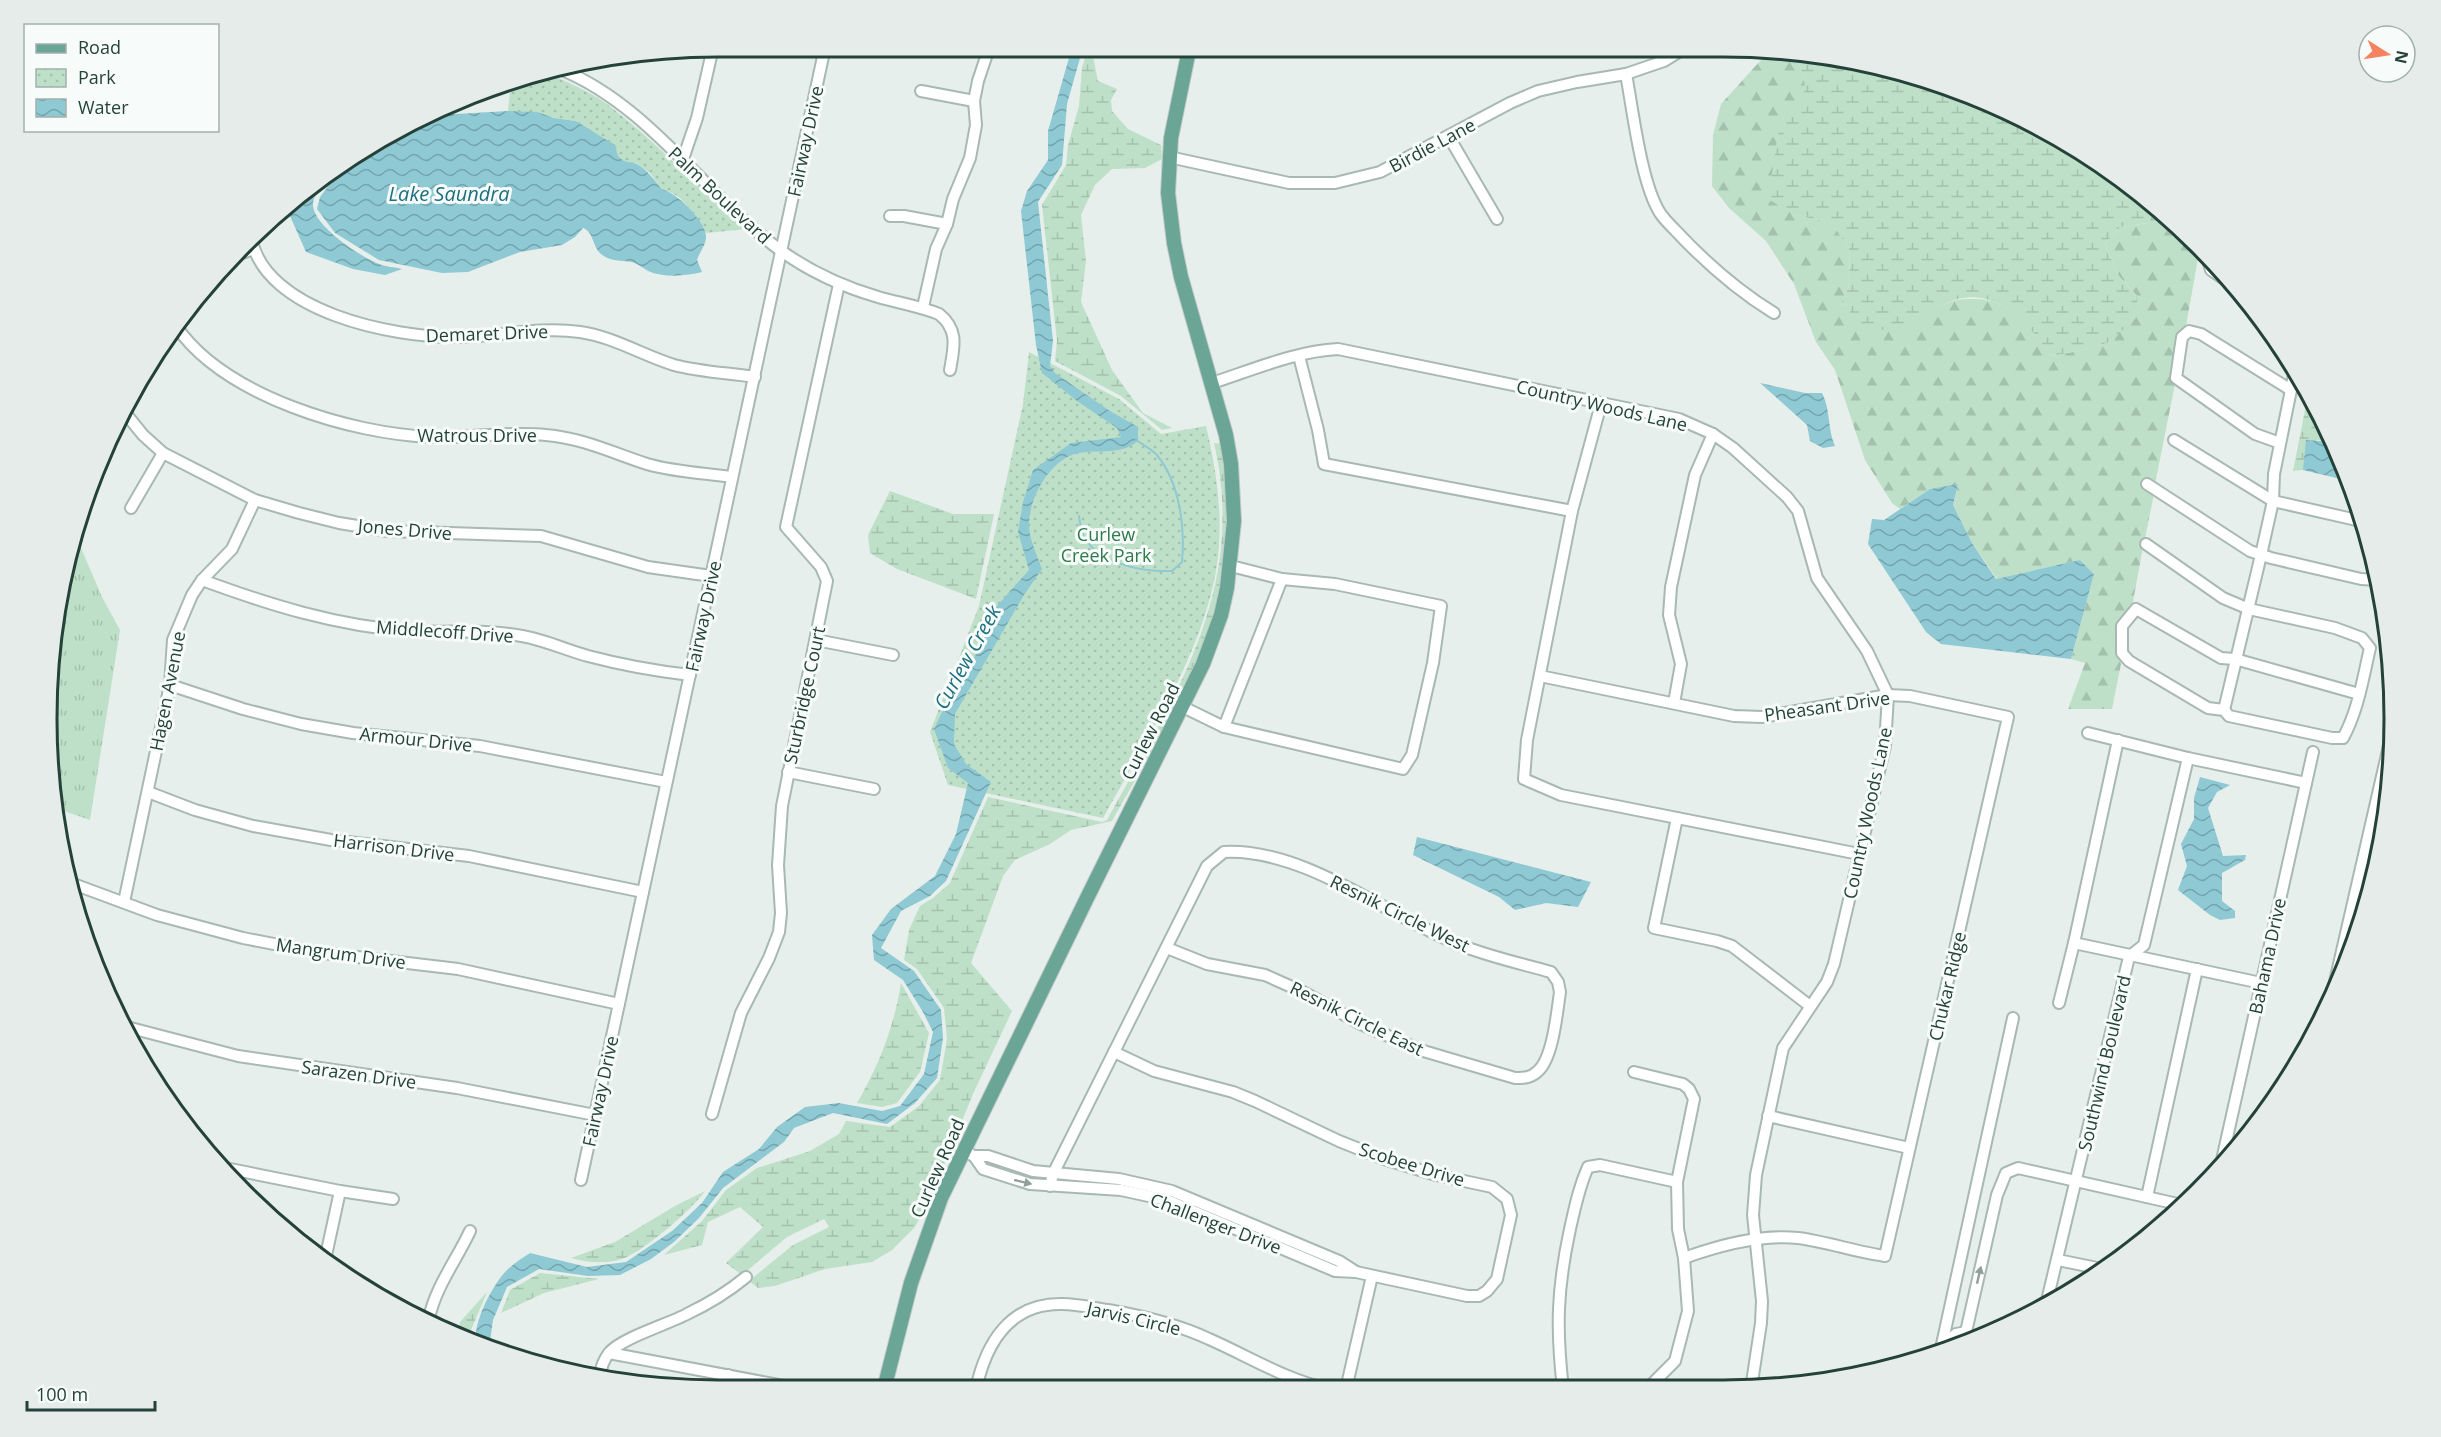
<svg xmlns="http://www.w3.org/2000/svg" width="2441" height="1437" font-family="'Open Sans',sans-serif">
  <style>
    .grass { fill: url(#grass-tufts) }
    .forest { fill: url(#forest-firs) }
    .wetland { fill: url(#wetland-marsh) }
    .park { fill: url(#park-dots) }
    .water { fill: url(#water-waves) }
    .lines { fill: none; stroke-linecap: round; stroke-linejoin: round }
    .stream { stroke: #8ec9d4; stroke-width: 2 }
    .minor-casing { stroke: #a8b8b2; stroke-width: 14 }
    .major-casing { stroke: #c2cac8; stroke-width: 16 }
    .minor { stroke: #fff; stroke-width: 10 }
    .major { stroke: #6aa596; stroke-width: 14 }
    .oneway { fill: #92a09c }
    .labels { text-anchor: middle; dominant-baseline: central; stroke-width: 6; stroke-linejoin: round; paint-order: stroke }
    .street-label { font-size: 18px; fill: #24423a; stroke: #f7fbf9 }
    .park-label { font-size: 18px; fill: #2d7a4b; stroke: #f7fbf9 }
    .water-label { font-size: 20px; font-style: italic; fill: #1c6f80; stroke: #f7fbf9 }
    .rim { fill: none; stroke: #24423a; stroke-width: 3 }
  </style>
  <defs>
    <pattern id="grass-tufts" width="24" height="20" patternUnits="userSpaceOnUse" patternTransform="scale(1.5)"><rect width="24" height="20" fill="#bfe0c8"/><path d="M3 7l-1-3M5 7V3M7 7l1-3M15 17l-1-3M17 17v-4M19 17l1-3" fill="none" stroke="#a4c1ad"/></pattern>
    <pattern id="forest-firs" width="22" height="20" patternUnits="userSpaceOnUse" patternTransform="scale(1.5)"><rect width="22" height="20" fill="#bfe0c8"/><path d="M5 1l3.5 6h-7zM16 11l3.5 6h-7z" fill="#a4c1ad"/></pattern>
    <pattern id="wetland-marsh" width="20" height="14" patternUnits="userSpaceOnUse" patternTransform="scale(1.5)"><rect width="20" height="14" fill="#bfe0c8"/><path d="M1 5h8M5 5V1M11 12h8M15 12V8" fill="none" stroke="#a4c1ad"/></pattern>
    <pattern id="park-dots" width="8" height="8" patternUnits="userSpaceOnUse" patternTransform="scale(1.5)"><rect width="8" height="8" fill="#bfe0c8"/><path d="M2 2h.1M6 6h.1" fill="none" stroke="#a4c1ad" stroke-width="1.8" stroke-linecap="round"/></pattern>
    <pattern id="water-waves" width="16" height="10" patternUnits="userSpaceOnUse" patternTransform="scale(1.5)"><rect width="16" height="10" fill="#8ec9d4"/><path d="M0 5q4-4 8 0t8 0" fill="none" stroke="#74a5ad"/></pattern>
  </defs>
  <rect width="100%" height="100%" fill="#e6efeb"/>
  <path class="grass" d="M76,527L81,548L102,597L120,630L90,820L55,808L47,719L52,630Z"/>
  <path class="forest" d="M1771,49L1794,53C1804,75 1809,82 1801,106L1785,113L1778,134L1775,160L1793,214L1832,223L1849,248L1850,283L1841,304L1905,328C1920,318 1936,307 1953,301C1959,299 1966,299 1972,299C2009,297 2032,328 2051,356L2078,351L2110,342L2137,296L2118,275L2105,244L2120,227L2148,223L2156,209L2200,247L2186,326L2177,336L2169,379L2175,384L2155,484L2145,478L2140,485L2154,494L2145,538L2140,544L2143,547L2132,607L2117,626V653L2122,659L2112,709H2068L2085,663L2071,659L2094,574L2080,560L1997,579L1972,543L1953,505L1958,485L1930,489L1900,509L1892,503L1865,460L1835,370L1816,342L1794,284L1766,241L1729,208L1712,186L1713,135L1721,104Z"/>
  <g class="wetland">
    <path d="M1087,51H1092L1098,81L1117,89L1111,100L1112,111L1128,129L1161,145L1162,159L1145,168L1112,169L1095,185L1081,215L1086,261L1081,302L1112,370L1143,413L1172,428L1162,430L1121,396L1055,361L1057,341L1042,205L1066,165L1068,145L1079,106L1082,68Z"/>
    <path d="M1794,53L1939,82L2096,160L2156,209L2148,223L2120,227L2105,244L2118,275L2137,296L2138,316L2110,342L2079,351L2051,356C2029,324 1998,287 1954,300C1936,306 1923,321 1906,328C1890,334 1871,328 1856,323L1847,306L1841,304L1850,283L1849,248L1831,223L1793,214L1768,199L1778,134L1785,112L1800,105C1809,83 1804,75 1794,53Z"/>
    <path d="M2308,395L2333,442L2317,440L2303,470L2293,471Z"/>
    <path d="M1214,443L1223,444L1230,533L1216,613L1184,694L1112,821L1071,830L1050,844L1015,860L1003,876L971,963L1012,1011L973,1094L933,1192L915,1227L892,1250L872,1262L825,1269L775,1286L758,1288L749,1281L793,1245L829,1227L824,1219L787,1237L742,1275L726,1263L763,1227L740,1207L708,1222L702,1245L664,1255L702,1221L726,1190L757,1168L810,1151L839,1134L846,1121L890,1127L919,1106L940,1080L947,1039L944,1008L917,969L904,960L909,930L920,906L933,898L950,883L988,797L1102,822L1107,820C1174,697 1248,590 1214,443Z"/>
    <path d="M890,491L953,514H994L976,599L897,569L870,553L868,535Z"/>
    <path d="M901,983L929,1033L920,1072L897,1103L882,1107L857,1103C879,1065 894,1027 901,983Z"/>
    <path d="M705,1191C694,1208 642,1253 622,1259C606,1264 588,1263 571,1258L615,1242L675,1206Z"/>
    <path d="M540,1273L599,1279L544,1293L501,1313L510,1290Z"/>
    <path d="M487,1292L471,1330L472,1340L459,1333L460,1322Z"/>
  </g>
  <g class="park">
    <path d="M546,72C566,82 589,91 607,104C657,142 699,189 747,229L706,233L694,214L680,198L672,193L661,189L651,174L636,163H628L622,160L617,156L615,145L576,121L508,111L511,80Z"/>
    <path d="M1029,352L1119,399L1161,434L1206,426C1216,468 1223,513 1218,557C1208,646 1146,740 1103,818L948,785L930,732L979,606L1023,404Z"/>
  </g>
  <g class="water">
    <path d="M1071,51H1082L1067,104L1062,165L1038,202L1053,341L1050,366L1055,373L1110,411L1138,427V441C1118,457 1096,448 1075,454C1047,462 1024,506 1030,534C1032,545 1038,558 1042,569L1024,595L955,714L954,744L966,764L991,782L946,881L930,896L901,911L881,948L914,971L941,1010L943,1038L937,1078L915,1103L887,1124L833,1113L794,1128L784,1142L723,1188L699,1218L674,1242L651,1259L620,1275L588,1276L539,1269L507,1287L493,1320L489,1348L476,1342C473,1322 493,1284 507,1270C514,1263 523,1258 530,1253L587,1267L626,1262L672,1231L702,1203L723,1172L759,1149L777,1127L805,1107L839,1103L882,1111L900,1106L924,1074L933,1032L923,1012L903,980L874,960L872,935L891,909L935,876L956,834L968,783L948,768L934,729L951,693L972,663L996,607L1029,570L1018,532L1023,502L1033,470L1071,443L1121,437L1117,428L1077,401L1042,373L1036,345L1021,211L1027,191L1048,160V131Z"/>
    <path d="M508,111L537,112L554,118L576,121L615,145C617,149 616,155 620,158C626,164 632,161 637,164C647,170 655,180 661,189C675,191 707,222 706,237C706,245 699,253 697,260L702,272C686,276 664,278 648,271C643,268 638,264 632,262C621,260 610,262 601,254C592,246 594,232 583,228L575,237L562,245L520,252L468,272L442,273L379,260L335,233L317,209L320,197L346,162L421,116Z"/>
    <path d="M334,170C327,178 312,195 313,206C315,227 361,257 379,264C386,267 395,267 402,269L385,275L353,269L306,252L290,216L314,182Z"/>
    <path d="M1760,383L1805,393H1822C1831,410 1827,428 1835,446L1823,448L1810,441L1807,425Z"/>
    <path d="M2306,440L2333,442L2343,462L2349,481L2303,470Z"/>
    <path d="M1958,484L1953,505L1972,543L1996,579L2080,560L2094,574L2071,659L1941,644L1926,632L1868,544L1872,519L1884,520L1930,489Z"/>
    <path d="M2200,777L2230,785L2217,792L2208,808L2223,856L2246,855L2245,860L2222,873V901L2235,911V918L2220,920L2210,915L2178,890L2187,866L2181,844L2194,819V798Z"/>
    <path d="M1417,837L1591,882L1578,907L1546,903L1515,910L1499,897L1413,855Z"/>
  </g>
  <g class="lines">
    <path class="stream" d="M1079,516C1080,523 1081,533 1085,539C1103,565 1143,572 1172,571L1182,562C1185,527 1180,482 1156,454C1151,449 1142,444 1136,440"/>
    <g class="minor-casing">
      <g id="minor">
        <path d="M560,69C649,105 704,194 780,250C809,271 844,287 878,297C899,303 919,306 939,314C959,330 954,347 950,370"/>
        <path d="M1626,74C1633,111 1641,183 1660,213C1664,219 1670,225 1675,230C1704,261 1738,291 1774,313"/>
        <path d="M921,91L974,101"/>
        <path d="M1449,137L1497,219"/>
        <path d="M1169,157L1289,183H1335L1380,172L1510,103L1538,91L1577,82L1626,74L1664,61L1685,48"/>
        <path d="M682,162L697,118L712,52"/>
        <path d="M890,216H904L947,224"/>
        <path d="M251,237C264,312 394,338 458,337C498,337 539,326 580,332C614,337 642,355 674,365C700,372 729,373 755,377"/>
        <path d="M2206,254L2211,270L2230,283"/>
        <path d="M232,257L253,249"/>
        <path d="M923,307L936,249L947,224L953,199L970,158L976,125L974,101L978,81L988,51"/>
        <path d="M176,326C224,396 351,434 432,437C470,438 509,431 546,435C582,438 613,453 647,464C674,472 704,473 732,477"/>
        <path d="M1299,356L1318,430L1324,464L1572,511"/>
        <path d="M1212,383C1252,370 1296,351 1338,349L1679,419L1713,434L1733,448L1787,497L1798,511L1817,578L1867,651L1888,695L1885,746L1834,964L1827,982L1783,1048L1756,1175L1753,1215L1762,1301L1761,1323L1751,1389"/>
        <path d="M1601,404L1572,511L1527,740L1524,779L1561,795L1859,854"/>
        <path d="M126,414L143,435L163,453L255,500L299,513L339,523L388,531L541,536L648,567L711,576"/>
        <path d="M2174,440L2273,501L2361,521"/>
        <path d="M2280,443L2255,434L2176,378L2182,337L2189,331L2201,334L2291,390"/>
        <path d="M2147,484L2250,551L2271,558L2361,579L2379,580"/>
        <path d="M131,508L163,453"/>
        <path d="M2146,544L2223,598L2249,609L2335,628L2362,638L2370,648C2363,678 2358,711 2343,738H2332L2229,716L2224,710L2208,708L2129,661L2122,653V626L2136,609L2221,658L2235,659L2359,694"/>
        <path d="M202,580C270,605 337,626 409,631C447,633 485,629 522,636C545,640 566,650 588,656C622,665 655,671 690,675"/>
        <path d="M816,640L893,655"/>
        <path d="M1540,676L1734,716L1762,717L1888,695L1910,696L2008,717L1885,1256C1856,1252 1828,1242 1798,1238C1760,1234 1720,1245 1684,1258"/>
        <path d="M170,685L243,709L301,724L353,733L480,746L666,782"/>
        <path d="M1674,703L1681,664L1669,615L1671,587L1695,475L1713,434"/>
        <path d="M1183,707L1224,727L1403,769L1412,755L1433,663L1441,606L1335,584L1282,579L1231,566"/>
        <path d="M2224,710L2261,555L2273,501L2274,474L2295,370"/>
        <path d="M1224,727L1282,579"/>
        <path d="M2088,733L2188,758L2306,783"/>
        <path d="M788,772L874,789"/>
        <path d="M148,792L195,810L253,826L331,840L469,856L643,892"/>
        <path d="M1677,818L1654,928L1717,941L1732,946L1810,1006"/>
        <path d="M68,882L157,915L243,938L315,952L458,969L619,1004"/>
        <path d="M124,902L170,685L173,640L192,595L202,580L232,549L255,500"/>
        <path d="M2074,943L2261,983"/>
        <path d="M2331,999L2394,724"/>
        <path d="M2059,1003L2074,943L2118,740"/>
        <path d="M123,1026L238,1056L457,1088L595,1115"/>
        <path d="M1634,1072L1683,1084L1689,1089L1694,1099L1677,1182L1678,1229L1684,1258L1688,1311L1675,1361L1649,1387L1642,1389"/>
        <path d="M712,1114L741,1013L769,958L779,932L781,913L778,865L782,806L827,581L821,567L786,527L839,284"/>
        <path d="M1768,1116L1909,1148"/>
        <path d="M968,1153L974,1156H988L1033,1171L1119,1179L1172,1191L1339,1261L1356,1272"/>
        <path d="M974,1156L983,1169L1030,1184L1121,1190L1167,1200L1335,1271L1356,1272L1467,1296H1479L1487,1291L1497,1279L1511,1215L1507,1199L1492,1187L1436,1175L1384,1159L1339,1141L1255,1101L1233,1092L1154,1071L1114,1052"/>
        <path d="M2222,1160L2313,752"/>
        <path d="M220,1167L340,1191L393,1199"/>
        <path d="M581,1180L824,52"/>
        <path d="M1050,1186L1053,1174L1207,866L1224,852C1303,848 1384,913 1455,943C1486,956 1519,963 1551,972L1558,982L1560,992C1557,1012 1553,1058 1538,1071C1531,1078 1524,1078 1515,1078L1420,1050L1361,1024L1303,992L1265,975L1207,964L1167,948"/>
        <path d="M2147,1197L2197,969"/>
        <path d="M325,1260L340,1191"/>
        <path d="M2058,1260L2102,1269"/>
        <path d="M2046,1305L2128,961L2130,956L2144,945L2188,758"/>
        <path d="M429,1318C436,1286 456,1261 470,1231"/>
        <path d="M1966,1332L1997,1195L2006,1173L2018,1168L2182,1205"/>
        <path d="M1942,1345L1956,1334L1966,1332"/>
        <path d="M1941,1349L2013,1018"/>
        <path d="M609,1353L800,1389"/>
        <path d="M601,1374C600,1368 605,1358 609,1353C621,1338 669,1324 687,1314C708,1304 728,1292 746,1277"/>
        <path d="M725,1389L728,1375"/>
        <path d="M976,1389C986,1343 1010,1303 1062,1304C1078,1304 1093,1308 1108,1310C1143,1316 1177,1324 1209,1339C1248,1356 1286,1380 1328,1389"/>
        <path d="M1346,1389L1372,1276"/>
        <path d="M1563,1389C1556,1328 1557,1289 1570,1229C1575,1207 1579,1187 1588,1167L1600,1165L1677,1182"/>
      </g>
    </g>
    <g class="major-casing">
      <path id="major" d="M884,1389L911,1283L941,1198L1087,898L1203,664L1221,615L1227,588L1234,521L1231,464L1226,435L1181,277L1174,243L1168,193L1171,138L1189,50"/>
    </g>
    <use href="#minor" class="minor"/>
    <use href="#major" class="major"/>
  </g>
  <defs><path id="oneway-solid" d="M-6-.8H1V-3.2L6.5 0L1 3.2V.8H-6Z" transform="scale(1.5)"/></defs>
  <g class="oneway">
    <use href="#oneway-solid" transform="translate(1023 1182) rotate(13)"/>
    <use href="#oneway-solid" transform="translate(1979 1275) rotate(-77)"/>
  </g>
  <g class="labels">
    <g class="street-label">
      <text transform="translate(805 141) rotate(-78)">Fairway Drive</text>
      <text transform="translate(1432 145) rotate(-28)">Birdie Lane</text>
      <text transform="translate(720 195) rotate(43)">Palm Boulevard</text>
      <text transform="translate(487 333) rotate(-2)">Demaret Drive</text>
      <text transform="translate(1602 405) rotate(13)">Country Woods Lane</text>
      <text x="477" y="435">Watrous Drive</text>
      <text transform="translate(405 529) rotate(5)">Jones Drive</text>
      <text transform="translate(703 616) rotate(-78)">Fairway Drive</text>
      <text transform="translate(445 631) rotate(4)">Middlecoff Drive</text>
      <text transform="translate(167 691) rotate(-79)">Hagen Avenue</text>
      <text transform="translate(804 695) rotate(-78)">Sturbridge Court</text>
      <text transform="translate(1827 706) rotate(-8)">Pheasant Drive</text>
      <text transform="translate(1150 731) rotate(-63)">Curlew Road</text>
      <text transform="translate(416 739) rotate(6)">Armour Drive</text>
      <text transform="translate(1867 813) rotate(-78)">Country Woods Lane</text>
      <text transform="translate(394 847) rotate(7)">Harrison Drive</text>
      <text transform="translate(1400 913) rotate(26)">Resnik Circle West</text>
      <text transform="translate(341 953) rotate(8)">Mangrum Drive</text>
      <text transform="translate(2267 956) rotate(-78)">Bahama Drive</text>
      <text transform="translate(1947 986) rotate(-77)">Chukar Ridge</text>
      <text transform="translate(1357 1018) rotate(26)">Resnik Circle East</text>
      <text transform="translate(2104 1063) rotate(-77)">Southwind Boulevard</text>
      <text transform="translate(359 1074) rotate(8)">Sarazen Drive</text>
      <text transform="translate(600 1091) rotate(-78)">Fairway Drive</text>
      <text transform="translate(1412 1164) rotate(17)">Scobee Drive</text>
      <text transform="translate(937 1168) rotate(-66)">Curlew Road</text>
      <text transform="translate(1216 1223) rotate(21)">Challenger Drive</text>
      <text transform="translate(1134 1318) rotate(13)">Jarvis Circle</text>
    </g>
    <g class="park-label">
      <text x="1106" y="534">Curlew<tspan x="1106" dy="21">Creek Park</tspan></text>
    </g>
    <g class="water-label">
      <text x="449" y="193">Lake Saundra</text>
      <text transform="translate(967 657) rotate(-61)">Curlew Creek</text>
    </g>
  </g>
  <path d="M0 0H2441V1437H0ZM718 57H1723A661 661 0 0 1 2384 718V719A661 661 0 0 1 1723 1380H718A661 661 0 0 1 57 719V718A661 661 0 0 1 718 57Z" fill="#e6ecea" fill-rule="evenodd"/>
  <path class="rim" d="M718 57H1723A661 661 0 0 1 2384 718V719A661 661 0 0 1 1723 1380H718A661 661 0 0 1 57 719V718A661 661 0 0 1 718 57Z"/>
  <rect x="24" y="24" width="195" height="108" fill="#f7fbf9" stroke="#a3b1ad" stroke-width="1.5"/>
  <rect x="36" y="44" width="30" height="9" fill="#6aa596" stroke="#a3b1ad" stroke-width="1.5"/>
  <text x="78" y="54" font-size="18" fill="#24423a">Road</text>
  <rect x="36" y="69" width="30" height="18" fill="url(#park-dots)" stroke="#a3b1ad" stroke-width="1.5"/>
  <text x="78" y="84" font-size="18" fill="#24423a">Park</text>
  <rect x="36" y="99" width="30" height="18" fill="url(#water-waves)" stroke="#a3b1ad" stroke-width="1.5"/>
  <text x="78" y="114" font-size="18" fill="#24423a">Water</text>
  <g transform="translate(2387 54) rotate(102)"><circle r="28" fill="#f7fbf9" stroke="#a3b1ad" stroke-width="1.5"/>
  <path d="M0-4.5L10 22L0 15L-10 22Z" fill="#f4845f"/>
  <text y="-9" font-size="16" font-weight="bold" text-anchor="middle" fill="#24423a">N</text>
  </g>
  <path d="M27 1401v9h128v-9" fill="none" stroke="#24423a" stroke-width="3"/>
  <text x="36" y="1401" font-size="18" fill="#24423a" stroke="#f7fbf9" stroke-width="4.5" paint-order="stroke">100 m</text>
</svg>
